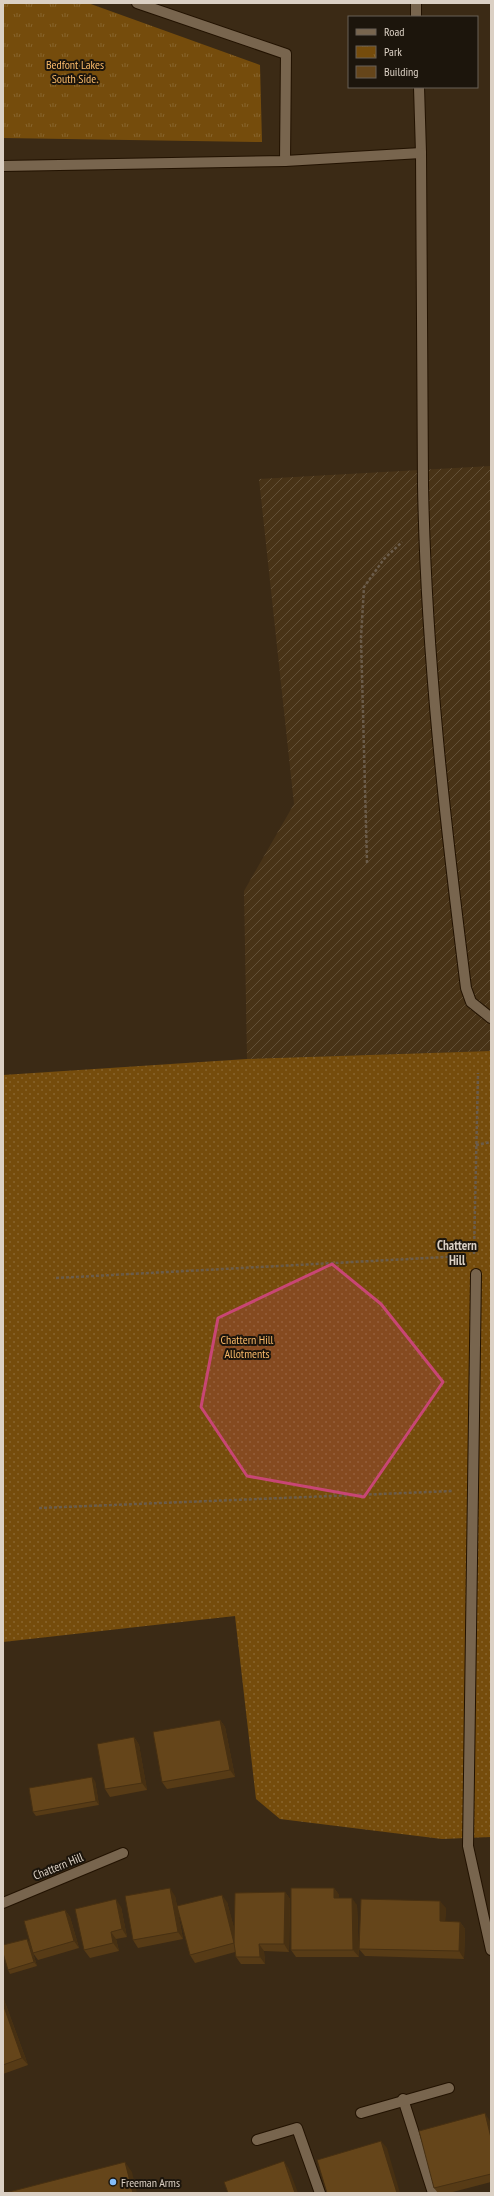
<svg xmlns="http://www.w3.org/2000/svg" width="494" height="2196" font-family="'PT Sans Narrow',sans-serif">
  <style>
    .industrial { fill: url(#industrial-furrows) }
    .grass { fill: url(#grass-dots) }
    .park { fill: url(#park-tufts) }
    .lines { fill: none; stroke-linecap: round; stroke-linejoin: round }
    .service-casing { stroke: #221201; stroke-width: 12 }
    .minor-casing { stroke: #221201; stroke-width: 12 }
    .path { stroke: #6b5c4a; stroke-width: 2.5; stroke-dasharray: 3 2; stroke-linecap: butt }
    .service { stroke: #78654e; stroke-width: 10 }
    .minor { stroke: #78654e; stroke-width: 10 }
    .wall { fill: #573b16 }
    .shaded-wall { fill: #473012 }
    .building { fill: #65451a; stroke: #473012 }
    .marked { fill: #c84675; fill-opacity: 0.2; stroke: #c84675; stroke-width: 3; stroke-linejoin: round }
    .poi-dot { fill: #83bcfa; stroke: #1c150c; stroke-width: 1.5 }
    .labels { text-anchor: middle; dominant-baseline: central; stroke-width: 4; stroke-linejoin: round; paint-order: stroke }
    .park-label { font-size: 12px; fill: #f8b969; stroke: #1c150c }
    .street-label { font-size: 12px; fill: #dbd0c4; stroke: #1c150c }
    .poi-label { font-size: 12px; fill: #dbd0c4; stroke: #1c150c; text-anchor: start }
    .neighbourhood-label { font-size: 13px; font-weight: bold; fill: #dbd0c4; stroke: #1c150c }
  </style>
  <defs>
    <pattern id="industrial-furrows" width="10" height="10" patternUnits="userSpaceOnUse"><rect width="10" height="10" fill="#483317"/><path d="M-1 1l2-2M0 10L10 0M9 11l2-2" fill="none" stroke="#625037"/></pattern>
    <pattern id="grass-dots" width="8" height="8" patternUnits="userSpaceOnUse"><rect width="8" height="8" fill="#754c0c"/><path d="M2 2h.1M6 6h.1" fill="none" stroke="#88652e" stroke-width="1.8" stroke-linecap="round"/></pattern>
    <pattern id="park-tufts" width="24" height="20" patternUnits="userSpaceOnUse"><rect width="24" height="20" fill="#754c0c"/><path d="M3 7l-1-3M5 7V3M7 7l1-3M15 17l-1-3M17 17v-4M19 17l1-3" fill="none" stroke="#88652e"/></pattern>
  </defs>
  <rect width="100%" height="100%" fill="#3b2a15"/>
  <path class="industrial" d="M491,466V1051L247,1059L244,891L294,804L259,479Z"/>
  <path class="grass" d="M491,1051V1837L442,1839L280,1819L256,1799L235,1616L3,1642V1075L247,1059Z"/>
  <path class="park" d="M3,3H88L260,65L262,142L3,138Z"/>
  <g class="lines">
    <g class="service-casing">
      <g id="service">
        <path d="M137,3L286,54L285,161"/>
        <path d="M423,485C426,654 445,821 466,988L471,1002L491,1018"/>
        <path d="M476,1274L468,1846L491,1950"/>
        <path d="M403,2099L433,2193"/>
        <path d="M361,2113L449,2088"/>
        <path d="M257,2140L297,2128L320,2193"/>
      </g>
    </g>
    <g class="minor-casing">
      <g id="minor">
        <path d="M416,3V17"/>
        <path d="M419,87L421,153L423,485"/>
        <path d="M3,166L285,161L421,153"/>
        <path d="M3,1903L123,1853"/>
      </g>
    </g>
    <g class="path">
      <path d="M367,863L361,638L364,587L384,559L402,542"/>
      <path d="M476,1145L491,1142"/>
      <path d="M474,1254L478,1073"/>
      <path d="M56,1278L464,1256"/>
      <path d="M39,1508L453,1491"/>
    </g>
    <use href="#service" class="service"/>
    <use href="#minor" class="minor"/>
  </g>
  <g class="wall">
    <path d="M220,1720L225,1727L235,1777L167,1789L162,1782Z"/>
    <path d="M134,1737L139,1745L147,1790L110,1797L105,1789Z"/>
    <path d="M95,1781L99,1805L36,1816L33,1812Z"/>
    <path d="M334,1888L339,1895V1898L357,1905L359,1957H296L291,1950Z"/>
    <path d="M285,1892L290,1899L289,1952L264,1951L265,1964H241L236,1957L235,1952L195,1963L190,1955L177,1907L183,1939L138,1948L133,1940L175,1896L177,1906L227,1902L235,1932Z"/>
    <path d="M121,1907L127,1937L116,1939L119,1951L90,1958L84,1950Z"/>
    <path d="M446,1908L445,1921L460,1922L465,1929L464,1959L365,1956L359,1949Z"/>
    <path d="M65,1910L70,1917L79,1948L38,1960L33,1953Z"/>
    <path d="M30,1943L37,1966L10,1974L8,1970Z"/>
    <path d="M3,1997L28,2065L3,2074Z"/>
    <path d="M490,2121L491,2126V2182L449,2193H438L434,2188Z"/>
  </g>
  <g class="shaded-wall">
    <path d="M220,1720L225,1727L235,1777L230,1770Z"/>
    <path d="M134,1737L139,1745L147,1790L142,1783Z"/>
    <path d="M92,1777L95,1781L99,1805L96,1801Z"/>
    <path d="M3,1824L4,1836L3,1834Z"/>
    <path d="M170,1888L175,1896L183,1939L178,1932Z"/>
    <path d="M334,1888L339,1895V1905L334,1898Z"/>
    <path d="M285,1892L290,1899L289,1952L284,1944Z"/>
    <path d="M222,1895L227,1902L240,1950L234,1943Z"/>
    <path d="M352,1898L357,1905L359,1957L353,1950Z"/>
    <path d="M116,1899L121,1907L127,1937L122,1929Z"/>
    <path d="M440,1901L446,1908L445,1928L440,1921Z"/>
    <path d="M65,1910L70,1917L79,1948L74,1941Z"/>
    <path d="M460,1922L465,1929L464,1959L459,1951Z"/>
    <path d="M111,1932L116,1939L119,1951L113,1943Z"/>
    <path d="M27,1939L30,1943L37,1966L34,1962Z"/>
    <path d="M259,1944L264,1951L265,1964L260,1957Z"/>
    <path d="M3,1997L28,2065L22,2058L3,2004Z"/>
    <path d="M485,2113L490,2121L491,2126V2138Z"/>
    <path d="M381,2141L387,2148L400,2193H397Z"/>
    <path d="M284,2161L289,2169L298,2193H295Z"/>
    <path d="M125,2162L132,2172L137,2193H133Z"/>
  </g>
  <g class="building">
    <path d="M220,1720L230,1770L162,1782L153,1732Z"/>
    <path d="M134,1737L142,1783L105,1789L97,1744Z"/>
    <path d="M92,1777L96,1801L33,1812L29,1788Z"/>
    <path d="M170,1888L178,1932L133,1940L125,1896Z"/>
    <path d="M291,1888H334V1898H352L353,1950H291Z"/>
    <path d="M285,1892L284,1944H259L260,1957H236L234,1943L190,1955L177,1906L222,1895L234,1943L235,1893Z"/>
    <path d="M116,1899L122,1929L111,1932L113,1943L84,1950L75,1909Z"/>
    <path d="M361,1899L440,1901V1921L460,1922L459,1951L359,1949Z"/>
    <path d="M65,1910L74,1941L33,1953L24,1921Z"/>
    <path d="M27,1939L34,1962L8,1970L3,1953V1945Z"/>
    <path d="M3,2004L22,2058L3,2065Z"/>
    <path d="M485,2113L491,2138V2174L434,2188L419,2131Z"/>
    <path d="M381,2141L397,2193H327L317,2160Z"/>
    <path d="M284,2161L295,2193H228L224,2182Z"/>
    <path d="M125,2162L133,2193H5Z"/>
  </g>
  <path class="marked" d="M332,1264L381,1304L443,1382L364,1497L247,1476L201,1407L218,1318Z"/>
  <circle class="poi-dot" cx="113" cy="2182" r="4"/>
  <g class="labels">
    <g class="park-label">
      <text x="75" y="64">Bedfont Lakes<tspan x="75" dy="14">South Side.</tspan></text>
      <text x="247" y="1339">Chattern Hill<tspan x="247" dy="14">Allotments</tspan></text>
    </g>
    <g class="street-label">
      <text transform="translate(58 1866) rotate(-22)">Chattern Hill</text>
    </g>
    <g class="poi-label">
      <text x="121" y="2182">Freeman Arms</text>
    </g>
    <g class="neighbourhood-label">
      <text x="457" y="1245">Chattern<tspan x="457" dy="15">Hill</tspan></text>
    </g>
  </g>
  <rect width="494" height="2196" fill="none" stroke="#dbd0c4" stroke-width="8"/>
  <rect x="348" y="16" width="130" height="72" fill="#1c150c" stroke="#686056"/>
  <rect x="356" y="29" width="20" height="6" fill="#78654e" stroke="#686056"/>
  <text x="384" y="36" font-size="12" fill="#dbd0c4">Road</text>
  <rect x="356" y="46" width="20" height="12" fill="url(#park-tufts)" stroke="#686056"/>
  <text x="384" y="56" font-size="12" fill="#dbd0c4">Park</text>
  <rect x="356" y="66" width="20" height="12" fill="#65451a" stroke="#686056"/>
  <text x="384" y="76" font-size="12" fill="#dbd0c4">Building</text>
</svg>
